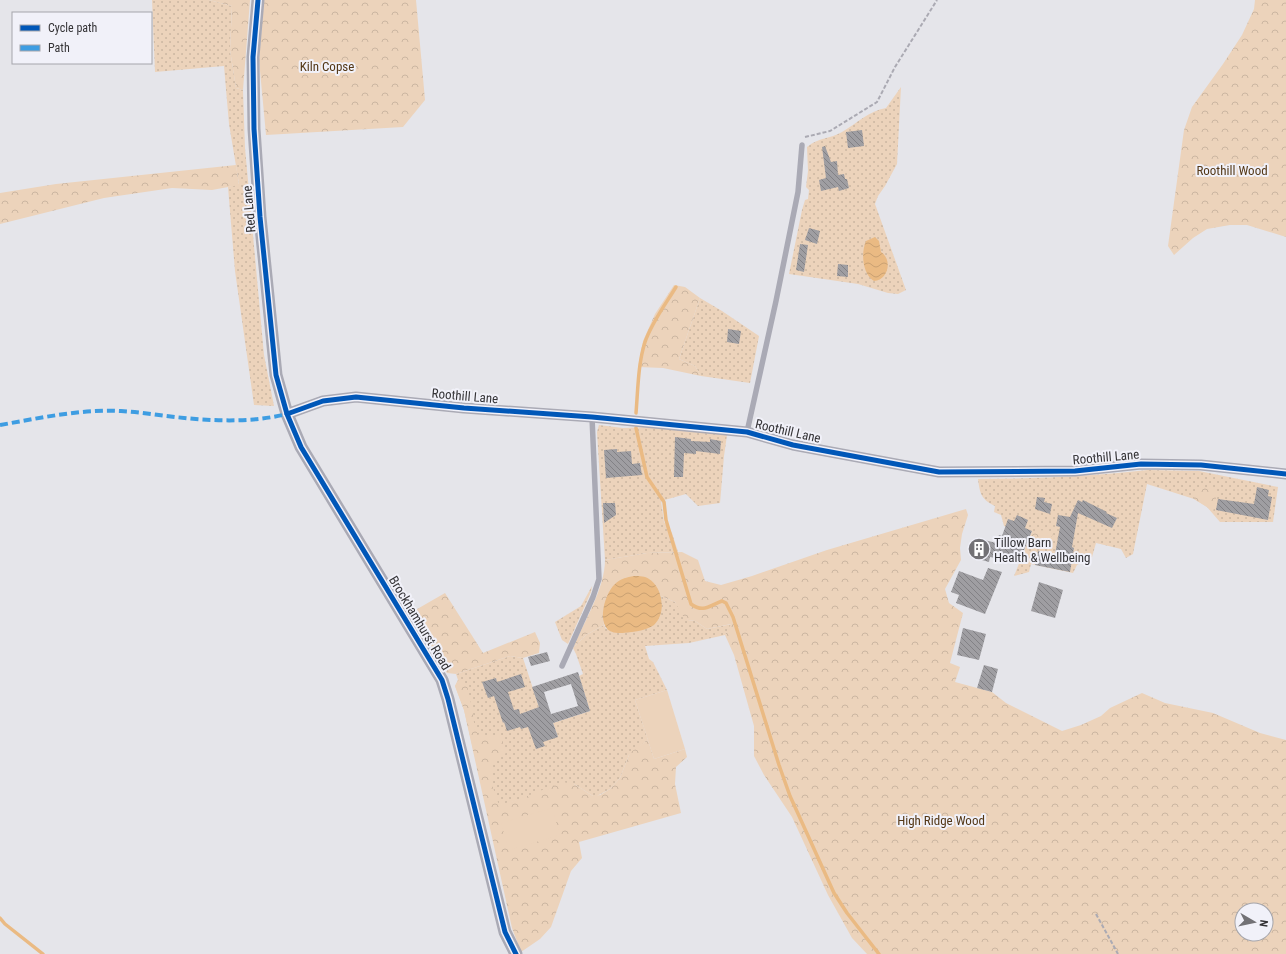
<svg xmlns="http://www.w3.org/2000/svg" width="1286" height="954" font-family="'Roboto Condensed',sans-serif">
  <style>
    .grass { fill: url(#grass-dots) }
    .forest { fill: url(#forest-crowns); fill-rule: evenodd }
    .park { fill: #ecd3bb }
    .water { fill: url(#water-waves) }
    .lines { fill: none; stroke-linecap: round; stroke-linejoin: round }
    .stream { stroke: #eaba83; stroke-width: 3.5 }
    .building { fill: url(#building-back-hatch); fill-rule: evenodd }
    .path { stroke: #abaab3; stroke-width: 2; stroke-dasharray: 4 2; stroke-linecap: butt }
    .service { stroke: #aaaab5; stroke-width: 5.5 }
    .minor { stroke: #aaaab5; stroke-width: 11 }
    .tertiary { stroke: #aaaab5; stroke-width: 13 }
    .quiet { stroke: #3e9de2; stroke-width: 4; stroke-dasharray: 8 4; stroke-linecap: butt }
    .cycleway-casing { stroke: #f1f1f9; stroke-width: 8 }
    .cycleway { stroke: #0057b8; stroke-width: 5 }
    .labels { text-anchor: middle; dominant-baseline: central; stroke-width: 4; stroke-linejoin: round; paint-order: stroke }
    .park-label { font-size: 13px; fill: #533716; stroke: #f1f1f9 }
    .street-label { font-size: 13px; fill: #343336; stroke: #f1f1f9 }
    .poi-label { font-size: 13px; fill: #343336; stroke: #f1f1f9; text-anchor: start }
  </style>
  <defs>
    <pattern id="grass-dots" width="8" height="8" patternUnits="userSpaceOnUse"><rect width="8" height="8" fill="#ecd3bb"/><path d="M2 2h.1M6 6h.1" fill="none" stroke="#cbb6a1" stroke-width="1.8" stroke-linecap="round"/></pattern>
    <pattern id="forest-crowns" width="20" height="18" patternUnits="userSpaceOnUse"><rect width="20" height="18" fill="#ecd3bb"/><path d="M2 6a3 3 0 1 1 6 0M12 15a3 3 0 1 1 6 0" fill="none" stroke="#cbb6a1"/></pattern>
    <pattern id="water-waves" width="16" height="10" patternUnits="userSpaceOnUse"><rect width="16" height="10" fill="#eaba83"/><path d="M0 5q4-4 8 0t8 0" fill="none" stroke="#c9a072"/></pattern>
    <pattern id="building-back-hatch" width="6" height="6" patternUnits="userSpaceOnUse"><rect width="6" height="6" fill="#9f9ea2"/><path d="M-1 5l2 2M0 0l6 6M5-1l2 2" fill="none" stroke="#828185"/></pattern>
  </defs>
  <rect width="100%" height="100%" fill="#e5e5ea"/>
  <g class="grass">
    <path d="M152,0H209L232,6L230,50L236,88L243,90L245,148L264,355L274,406L254,405L235,271L228,187L239,184L229,124L224,66L155,72Z"/>
    <path d="M901,87L897,164L885,186L878,196L875,204L906,290L898,294L888,293L858,284L789,274L802,210L805,200L808,199L809,190L806,187L808,171L807,147C819,137 830,139 842,132C857,123 869,111 886,108Z"/>
    <path d="M700,298L722,311L759,336L750,383L701,376L695,366L679,359Z"/>
    <path d="M599,425L623,428L650,427L727,435L724,456L720,503L698,506L686,494L661,501L664,522L672,533L678,552L647,553L605,560L597,432Z"/>
    <path d="M1148,470L1199,471L1278,487L1273,522H1220L1207,507L1194,499L1147,484L1133,554L1126,558L1121,549L1096,543L1092,557L1077,565L1073,573L1031,564L1029,572L1014,576L1032,531L1022,533L1004,526L1001,515L994,512L995,506C981,499 980,494 978,479C1035,479 1092,476 1148,470Z"/>
    <path d="M592,586L591,592L568,644L562,640L555,622L581,606Z"/>
    <path d="M661,596L675,602L688,620L695,621L707,629L732,624L725,635L689,643L645,646L649,659L653,662L667,690L635,700L648,740L629,755L620,778L610,789L597,796H593L574,784L487,809L464,710L455,686L458,680L456,674L510,656L523,658L539,707L558,737L553,723L590,711L579,676L583,674L576,654L573,648L586,635L604,625L606,629L662,604Z"/>
  </g>
  <g class="forest">
    <path d="M209,0H250L243,90L236,88L230,50L232,6Z"/>
    <path d="M264,0H416L425,100L403,127L266,135L259,60Z"/>
    <path d="M1255,0H1286V237L1247,225H1230L1207,229L1193,238L1174,255L1168,246L1184,130L1192,107L1223,64L1242,35L1254,9Z"/>
    <path d="M236,165L239,185L212,190L172,188L104,198L0,224V193L56,184Z"/>
    <path d="M674,285L685,287L700,298L679,359L695,366L701,376L663,368L638,367L643,341L655,314Z"/>
    <path d="M1196,487L1213,489L1217,494L1213,512L1207,507L1194,499Z"/>
    <path d="M966,509L968,515L962,534L960,548L961,560L945,589L949,603L963,613L950,663L960,667L955,682L992,692L1006,703L1062,731L1081,725L1101,716L1110,708L1142,693L1165,703L1213,713L1260,733L1286,740V954H867L852,938L828,895L792,817L764,775L754,756V726L734,655L725,635L731,624L707,629L695,621L688,620L683,616L675,602L661,596L657,588L603,618L604,625L586,635L573,648C584,622 605,588 605,560L647,553L682,552L698,560L705,581L721,585L752,576L827,550ZM1242,910H1266V934H1242Z"/>
    <path d="M1047,530L1053,533L1048,549L1032,548L1030,539L1033,531Z"/>
    <path d="M445,593L483,653L535,632L540,643L539,653L523,658L510,656L456,674L447,673L412,612Z"/>
    <path d="M458,680L467,685L472,708L475,730L480,736L495,735L501,737L506,753L491,761V782L499,805L520,799L562,782L574,784L593,796L600,795L610,789L620,778L629,755L631,752L648,740L654,759L685,749L687,757L676,767L675,784L681,813L579,842L582,858L571,871L551,927L540,939L521,952L512,928L464,710L455,686Z"/>
  </g>
  <g class="park">
    <path d="M667,690L685,749L654,759L635,700Z"/>
    <path d="M552,808L560,835L509,850L501,823Z"/>
  </g>
  <g class="water">
    <path d="M875,237L879,241L881,252C893,260 888,280 874,281C862,274 861,252 866,241Z"/>
    <path d="M634,576C640,576 645,576 649,579C663,588 667,613 654,625C646,631 629,633 618,633C594,633 603,595 615,584C620,579 627,577 634,576Z"/>
  </g>
  <g class="lines">
    <g class="stream">
      <path d="M636,413C638,389 638,364 645,342C652,322 665,305 676,287"/>
      <path d="M636,428L647,477L664,502L666,520L691,604C703,613 709,606 722,601L726,603L733,617L779,765L790,796L834,893L847,913L879,954"/>
      <path d="M0,918L5,924L43,954"/>
    </g>
  </g>
  <g class="building">
    <path d="M862,130L864,146L848,148L846,132Z"/>
    <path d="M825,146L831,162L837,161L838,175L844,174L845,179H847L849,188L839,191L838,187L821,191L819,180L826,178L822,147Z"/>
    <path d="M809,228L820,231L817,244L805,240Z"/>
    <path d="M800,244L808,245L804,272L796,270Z"/>
    <path d="M838,264L848,265V277L837,276Z"/>
    <path d="M728,329L741,331L739,344L727,342Z"/>
    <path d="M675,437L691,439V441L710,442V439L721,441L720,454L696,451V454L684,453L683,477H674Z"/>
    <path d="M617,449V452L631,451L632,464L640,463L642,475L606,478L604,450Z"/>
    <path d="M1257,487L1269,490L1268,496L1272,497L1268,520L1216,510L1218,499L1254,504Z"/>
    <path d="M1037,497L1045,498L1044,502L1052,504L1050,514L1035,509Z"/>
    <path d="M1078,500L1082,502L1083,500L1107,512L1106,513L1117,518L1112,528L1078,513L1072,547L1074,548L1070,572L1035,565L1038,551L1055,554L1060,527L1056,526L1058,515L1070,517Z"/>
    <path d="M603,503H615L616,515L604,523Z"/>
    <path d="M1017,515L1028,520L1025,528L1032,531L1019,562L990,557L989,562L971,557L977,538L996,543L999,535L1002,536L1008,519L1014,521Z"/>
    <path d="M988,568L1002,572L985,614L956,603L959,595L951,592L959,571L983,580Z"/>
    <path d="M1039,582L1063,590L1055,618L1031,611Z"/>
    <path d="M963,628L986,634L979,660L957,655Z"/>
    <path d="M547,652L550,661L531,666L528,657Z"/>
    <path d="M984,665L998,669L992,692L977,688Z"/>
    <path d="M578,672L590,711L553,723L558,737L543,742L545,746L536,749L528,727L521,729L520,727L507,731L504,722L503,723L494,696L488,698L482,682L496,678L497,682L521,674L525,687L508,692L514,710L519,709L520,714L539,707L532,687ZM571,684L578,706L551,714L544,692Z"/>
  </g>
  <g class="lines">
    <g class="path">
      <path d="M805,137L830,131L877,102L895,67L937,0"/>
      <path d="M1096,914L1118,954"/>
    </g>
    <g class="service">
      <path d="M747,432L776,301L798,192L802,145"/>
      <path d="M562,666L593,597L599,579L592,417"/>
    </g>
    <path class="minor" d="M287,414L323,401L356,397L464,408L592,417L747,432L793,445L939,472L1075,471L1141,464L1201,465L1286,474"/>
    <path class="tertiary" d="M258,0L253,57L254,129L260,217L276,375L287,414L301,447L442,680L448,699L505,932L516,954"/>
    <path class="quiet" d="M0,425C40,418 80,409 121,411C139,412 157,415 175,417C212,421 251,423 287,414"/>
    <g class="cycleway-casing">
      <g id="cycleway">
        <path d="M258,0L253,57L254,129L260,217L276,375L287,414L301,447L442,680L448,699L505,932L516,954"/>
        <path d="M287,414L323,401L356,397L464,408L592,417L747,432L793,445L939,472L1075,471L1141,464L1201,465L1286,474"/>
      </g>
    </g>
    <use href="#cycleway" class="cycleway"/>
  </g>
  <defs>
    <g id="building-disc" transform="scale(1.15)"><circle r="9.5" fill="#727175" stroke="#f1f1f9"/><path d="M-4-6H4V6H1V3H-1V6H-4ZM-2.5-4.3h1.7v1.8h-1.7ZM.8-4.3h1.7v1.8H.8ZM-2.5-1h1.7V.8h-1.7ZM.8-1h1.7V.8H.8Z" fill="#fff"/></g>
  </defs>
  <g fill-rule="evenodd">
    <use href="#building-disc" x="979" y="549"/>
  </g>
  <g class="labels">
    <g class="park-label">
      <text x="327" y="66">Kiln Copse</text>
      <text x="1232" y="170">Roothill Wood</text>
      <text x="941" y="820">High Ridge Wood</text>
    </g>
    <g class="street-label">
      <text transform="translate(249 209) rotate(-95)">Red Lane</text>
      <text transform="translate(465 396) rotate(5)">Roothill Lane</text>
      <text transform="translate(788 431) rotate(13)">Roothill Lane</text>
      <text transform="translate(1106 457) rotate(-5)">Roothill Lane</text>
      <text transform="translate(420 623) rotate(59)">Brockhamhurst Road</text>
    </g>
    <g class="poi-label">
      <text x="994" y="542">Tillow Barn<tspan x="994" dy="15">Health &amp; Wellbeing</tspan></text>
    </g>
  </g>
  <rect x="12" y="12" width="140" height="52" fill="#f1f1f9" stroke="#a5a5ab"/>
  <rect x="20" y="25" width="20" height="6" fill="#0057b8" stroke="#a5a5ab"/>
  <text x="48" y="32" font-size="12" fill="#343336">Cycle path</text>
  <rect x="20" y="45" width="20" height="6" fill="#3e9de2" stroke="#a5a5ab"/>
  <text x="48" y="52" font-size="12" fill="#343336">Path</text>
  <g transform="translate(1254 922) rotate(99)"><circle r="19" fill="#f1f1f9" stroke="#a5a5ab"/>
  <path d="M0-3L7 15L0 10L-7 15Z" fill="#727175"/>
  <text y="-6" font-size="11" font-weight="bold" text-anchor="middle" fill="#343336">N</text>
  </g>
</svg>
